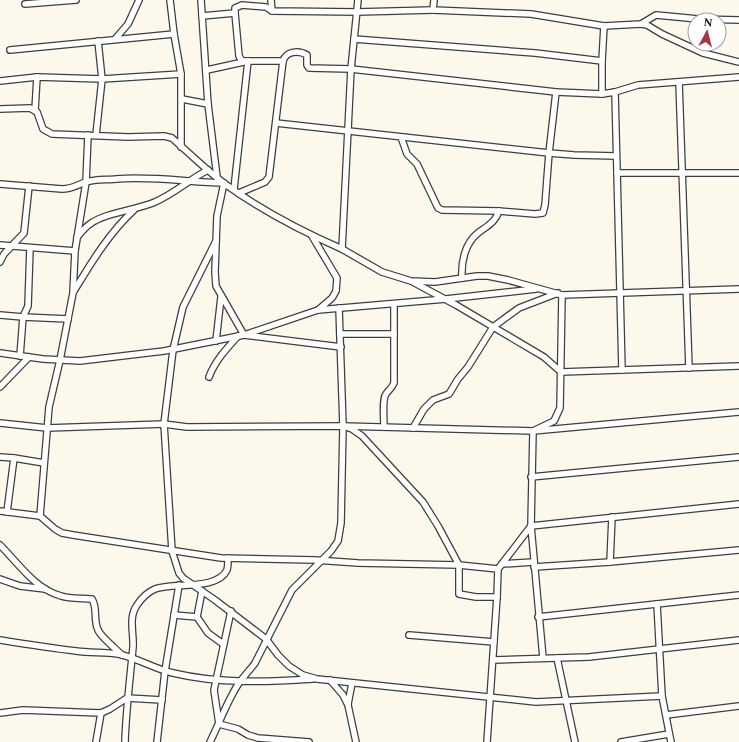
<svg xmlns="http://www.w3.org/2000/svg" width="739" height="742" font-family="Spectral,serif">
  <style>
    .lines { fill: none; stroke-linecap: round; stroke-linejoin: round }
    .minor-casing { stroke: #3e3e3e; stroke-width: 8 }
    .minor { stroke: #fff; stroke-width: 5.5 }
  </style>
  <rect width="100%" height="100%" fill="#fcf8eb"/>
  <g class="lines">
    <g class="minor-casing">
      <g id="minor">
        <path d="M170,0L174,34L181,74V147"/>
        <path d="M201,0L208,104L217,177"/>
        <path d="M271,0L272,11"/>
        <path d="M358,0L351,69L342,249L382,272L411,281L435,282L477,276H488L508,280L562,295L739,289"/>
        <path d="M434,0L433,10L531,14L604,26L641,24L656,15L698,19L739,20"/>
        <path d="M25,4L76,0"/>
        <path d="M202,16L235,13V8L242,5L266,7L272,11L357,12L433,10"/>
        <path d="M641,24L647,25L662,34L703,53L739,62"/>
        <path d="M115,39L128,24L139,0"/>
        <path d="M354,39L535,53L602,61"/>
        <path d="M10,50L174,34"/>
        <path d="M207,70L248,61H283"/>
        <path d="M0,81L37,77L102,79L181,74"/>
        <path d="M679,82L689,368"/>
        <path d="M615,92L622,370"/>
        <path d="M602,94V61L604,26"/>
        <path d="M182,99L208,104"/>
        <path d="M0,109L30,108L37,112L43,129L52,134L128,137L164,136L172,138C189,153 206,170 225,184C261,210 301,231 342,249"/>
        <path d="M35,110L37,77"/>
        <path d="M276,123L549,153L574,155L616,156"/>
        <path d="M96,135L102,79L98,41"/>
        <path d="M401,137L407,154L417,164L438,208L442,210L499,211L535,214L543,213L545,205L549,153L556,92"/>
        <path d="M617,173H739"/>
        <path d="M0,184L62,189C73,189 76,185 86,182C95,179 107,180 116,179C152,176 188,182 224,183L217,216L215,272L216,286L244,335L341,347"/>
        <path d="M234,189L248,61H242L239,56L235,13"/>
        <path d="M239,193L265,182L269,177L283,61C286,51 299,50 307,55V65L309,68L351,69L556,92L602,94L615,92L638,85L739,77"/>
        <path d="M77,237C81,233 85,227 90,224C104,213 137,210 155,202C174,194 190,179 208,170"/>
        <path d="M216,241L183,307L173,350L164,424L172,551L179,573L183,578L215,600L266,639L278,655L289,666L303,675L317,679L536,702L662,696"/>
        <path d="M0,245L75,251"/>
        <path d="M0,262L4,254L24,233L29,186"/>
        <path d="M462,278C461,262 465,243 478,233C487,226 495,223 499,211"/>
        <path d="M413,282L456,305L544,357L561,372L739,366"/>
        <path d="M74,291C91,263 109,233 134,210"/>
        <path d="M339,308L343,426L352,429L362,436L423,502L438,526L459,565V594L476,597H497"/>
        <path d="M318,310L446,299L536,289"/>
        <path d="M0,315L23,317L68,319"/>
        <path d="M340,334H394V383C391,390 389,389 386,394C382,399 384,419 384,427"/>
        <path d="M394,334V304"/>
        <path d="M216,341L221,297"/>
        <path d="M0,353L43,359L80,361L164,351L244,335L318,310L332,298L336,291L337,278L312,236"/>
        <path d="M20,356L23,317L28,306L30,248"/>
        <path d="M209,377C215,361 227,348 238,336"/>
        <path d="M0,387L29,357"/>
        <path d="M0,423L47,428L164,424L187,427L343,426L533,431L739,412"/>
        <path d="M413,428L424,409L433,400L449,394L458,379L468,367L493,327L519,308L558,293"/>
        <path d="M0,457L14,458L7,512"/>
        <path d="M14,458L44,463"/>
        <path d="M531,477L739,457"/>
        <path d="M0,511L40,516L55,529L62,533L73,535L221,558L315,560L358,563L459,565L498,569"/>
        <path d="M40,516L49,407L60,360L73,293L75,251L86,182L88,135"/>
        <path d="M0,545C18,563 35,589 61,596C70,599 82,598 92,599C98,609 93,619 98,630C101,637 116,649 122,655"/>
        <path d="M610,562L612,517"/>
        <path d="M502,564L534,562"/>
        <path d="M534,567L610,562L739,550"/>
        <path d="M0,579L20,586L45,589"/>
        <path d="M657,604L662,696L671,742"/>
        <path d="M231,611L214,690L219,724L238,729L248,735L258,738L309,742"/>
        <path d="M174,615L197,617L208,633L223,644"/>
        <path d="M197,617L202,591"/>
        <path d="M538,617L739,595"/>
        <path d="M409,635L494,642"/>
        <path d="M0,640C25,644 50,648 76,651C90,653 104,652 118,654C138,658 154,669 173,673C219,684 266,682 313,679"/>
        <path d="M543,658L531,526L533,431L554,421L560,408L562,295"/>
        <path d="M557,658L575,742"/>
        <path d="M493,660L589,657L739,640"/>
        <path d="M330,680L343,695L348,705L356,742"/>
        <path d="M348,704L352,683"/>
        <path d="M0,713L23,710L101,713L110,709L127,698L162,700"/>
        <path d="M666,715L739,706"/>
        <path d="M96,742L101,713"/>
        <path d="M125,742C126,710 130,679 133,647C134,633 128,618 137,605C141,599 148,592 155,589C173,582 217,591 227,570C228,567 228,562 228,558"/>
        <path d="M157,742L165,671L179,585"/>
        <path d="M210,742C220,722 227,701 239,683C244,676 250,670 255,663L292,590L331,551L338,541L341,523L343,426"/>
        <path d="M487,742L497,597L498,569L531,526L739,504"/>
        <path d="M621,742L669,734"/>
      </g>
    </g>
    <use href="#minor" class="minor"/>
  </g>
  <g transform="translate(707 32) rotate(7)"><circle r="19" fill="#ffffff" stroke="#9d9d9d"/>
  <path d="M0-3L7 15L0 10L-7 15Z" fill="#a9353f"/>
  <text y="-6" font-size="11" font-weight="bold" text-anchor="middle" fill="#0b0b0b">N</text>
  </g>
</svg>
